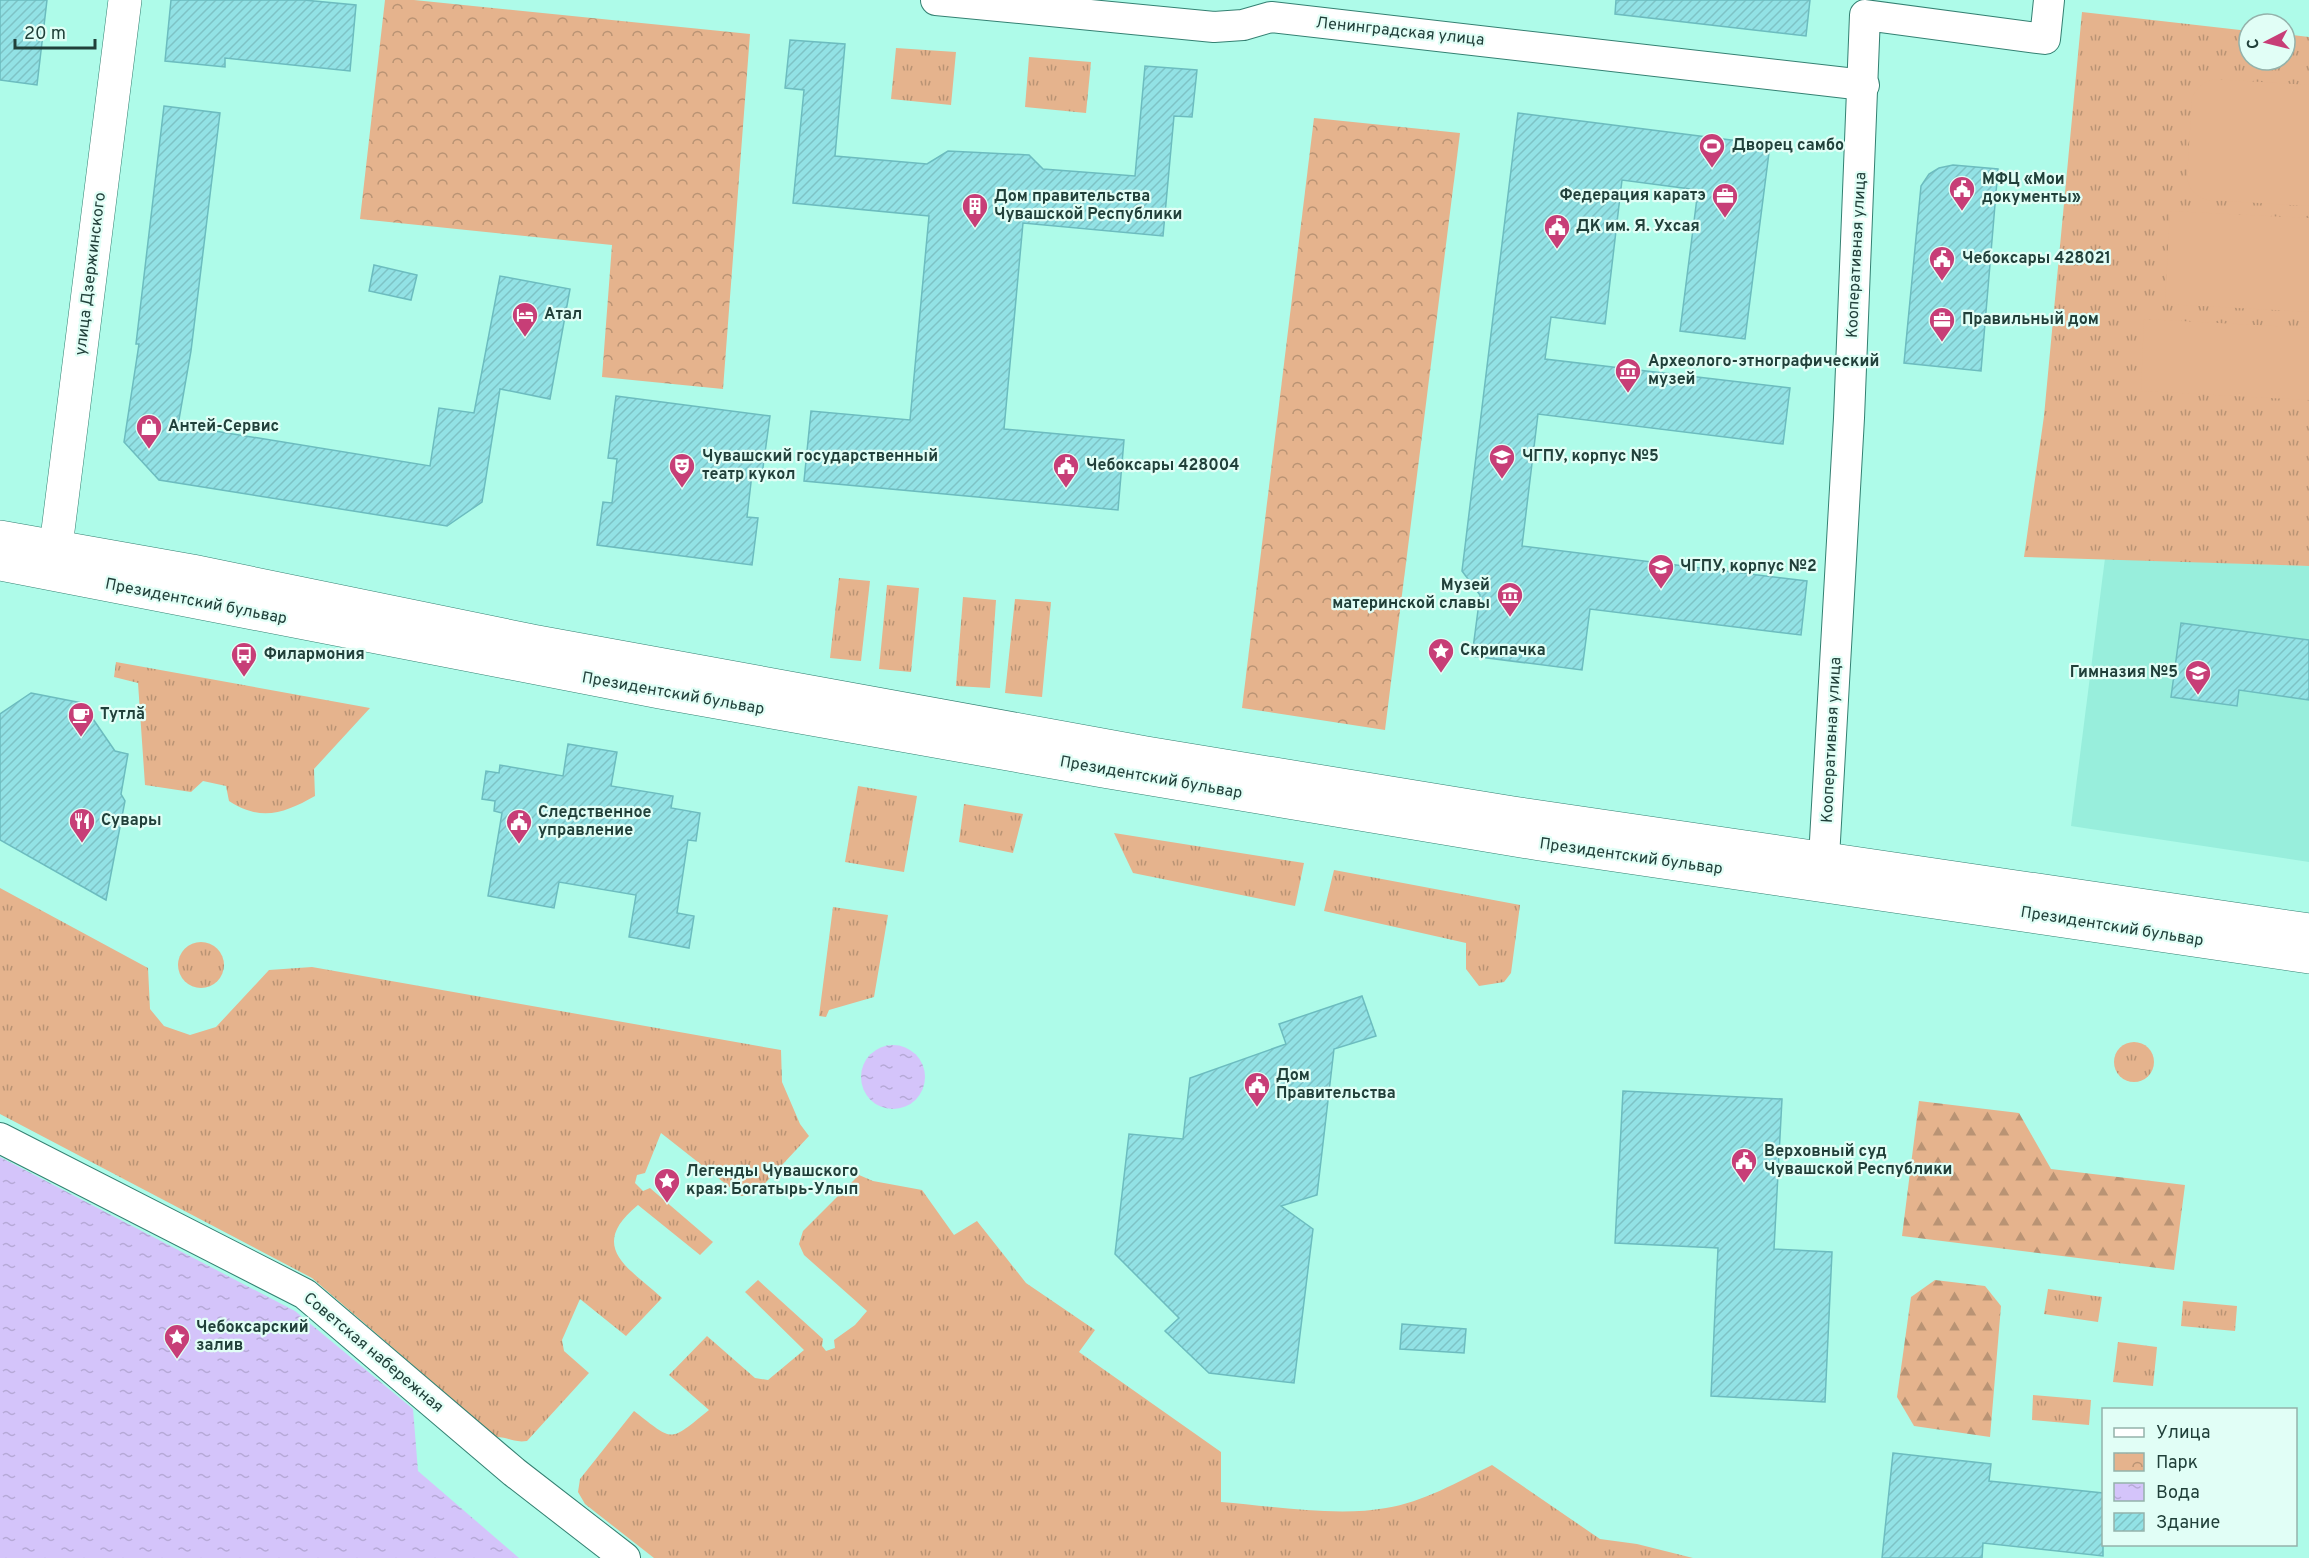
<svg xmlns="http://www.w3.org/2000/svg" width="2309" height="1558" font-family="Overpass,sans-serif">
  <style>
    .built { fill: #98eedc }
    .grass { fill: url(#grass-tufts) }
    .forest { fill: url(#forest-firs) }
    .park { fill: url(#park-crowns) }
    .pitch { fill: #e5b38d }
    .water { fill: url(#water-ripples) }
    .building { fill: url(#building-hatch); stroke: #6cbcbf; stroke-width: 1.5 }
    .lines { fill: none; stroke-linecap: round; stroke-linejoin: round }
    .street-casing { stroke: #348072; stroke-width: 32 }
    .secondary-casing { stroke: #348072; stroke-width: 34 }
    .street { stroke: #fff; stroke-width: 30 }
    .secondary { stroke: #fff; stroke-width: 33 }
    .labels { text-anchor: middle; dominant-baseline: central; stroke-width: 4.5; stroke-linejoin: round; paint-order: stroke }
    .street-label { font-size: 16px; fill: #21403a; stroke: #e1fef6 }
    .poi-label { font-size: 16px; font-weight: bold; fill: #21403a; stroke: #e1fef6; text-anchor: start }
  </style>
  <defs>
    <pattern id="grass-tufts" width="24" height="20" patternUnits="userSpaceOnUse" patternTransform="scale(1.5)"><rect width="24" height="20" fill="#e5b38d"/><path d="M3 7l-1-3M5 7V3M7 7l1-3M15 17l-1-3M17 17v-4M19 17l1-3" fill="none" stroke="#b99374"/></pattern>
    <pattern id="forest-firs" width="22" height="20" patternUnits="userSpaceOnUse" patternTransform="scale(1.5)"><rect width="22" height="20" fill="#e5b38d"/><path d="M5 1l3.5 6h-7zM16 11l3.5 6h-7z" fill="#b99374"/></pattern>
    <pattern id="park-crowns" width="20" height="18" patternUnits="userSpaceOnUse" patternTransform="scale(1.5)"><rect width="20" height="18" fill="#e5b38d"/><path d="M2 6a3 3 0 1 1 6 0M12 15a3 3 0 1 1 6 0" fill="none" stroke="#b99374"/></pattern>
    <pattern id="water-ripples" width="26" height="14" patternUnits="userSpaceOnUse" patternTransform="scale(1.5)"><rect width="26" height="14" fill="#d4c4fa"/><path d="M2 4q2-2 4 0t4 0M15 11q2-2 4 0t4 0" fill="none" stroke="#b6a9d7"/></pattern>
    <pattern id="building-hatch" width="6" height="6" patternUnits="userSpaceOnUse" patternTransform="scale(1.5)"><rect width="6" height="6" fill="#92e2e5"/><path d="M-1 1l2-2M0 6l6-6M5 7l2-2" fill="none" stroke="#7ec3c5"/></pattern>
  </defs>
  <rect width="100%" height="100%" fill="#aefbe9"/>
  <path class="built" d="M2105,558L2309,566V862L2071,826Z"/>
  <g class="grass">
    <path d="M2082,12L2249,31V60H2285V34L2309,37V566L2024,557L2044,416Z"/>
    <path d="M896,48L956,52L951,105L891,99Z"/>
    <path d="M1029,57L1091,62L1086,113L1025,107Z"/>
    <path d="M839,578L870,581L861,661L830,658Z"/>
    <path d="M887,585L919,588L911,672L879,669Z"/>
    <path d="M963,597L996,600L990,688L956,686Z"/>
    <path d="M1015,599L1051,602L1042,697L1005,693Z"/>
    <path d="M116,662L370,708L314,769L315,796C285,813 261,822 229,801L226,786L203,781L191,792L145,785L138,683L114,677Z"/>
    <path d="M858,786L917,796L904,872L845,862Z"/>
    <path d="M964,804L1023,814L1013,853L959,842Z"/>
    <path d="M1114,833L1304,863L1295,906L1133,873Z"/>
    <path d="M1334,870L1520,905L1511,973L1504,982L1479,986L1466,969V943L1324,911Z"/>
    <path d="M0,888L148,968L150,1009L164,1026L190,1035L216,1027L269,970L312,967L781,1050L782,1082L800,1124L809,1136L754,1195L741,1196L661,1133L645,1173L637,1175L635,1183L643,1191L650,1188L713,1242L700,1255L638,1205C587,1247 628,1267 662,1298L626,1336L580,1299L562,1340L564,1351L589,1373L527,1441C513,1443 509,1437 496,1437L312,1278L0,1114Z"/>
    <path d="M833,907L888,915L874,997L829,1010L826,1017L819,1016Z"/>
    <circle cx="201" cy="965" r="23"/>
    <circle cx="2134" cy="1062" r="20"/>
    <path d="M859,1175L873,1181L922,1190L954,1235L977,1221L1026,1283L1095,1330L1079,1352L1221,1452V1502C1271,1506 1337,1517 1386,1508C1423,1502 1458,1482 1492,1465L1600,1539L1637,1544L1693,1558H654L585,1504L578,1492L580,1479L634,1411C675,1443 669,1442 709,1410L669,1375L707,1336L755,1378L768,1380L804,1350L745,1292L758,1280L823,1339L822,1346L826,1351L835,1348L834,1340L855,1325L867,1311L804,1255L799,1244L803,1231Z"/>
    <path d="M2048,1289L2102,1297L2098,1322L2044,1314Z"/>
    <path d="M2183,1301L2237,1306L2235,1331L2181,1326Z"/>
    <path d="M2118,1342L2157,1347L2153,1386L2113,1382Z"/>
    <path d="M2033,1395L2091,1400L2089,1425L2032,1420Z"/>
  </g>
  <g class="forest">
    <path d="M1919,1101L2019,1113L2051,1169L2185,1185L2174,1270L1902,1236Z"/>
    <path d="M1935,1280L1985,1286L2001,1306L1990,1437L1914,1426L1897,1397L1911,1297Z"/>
  </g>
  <g class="park">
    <path d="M385,0H414L750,34L723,389L602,377L612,245L360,219Z"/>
    <path d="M1314,118L1460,133L1385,730L1242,708Z"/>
  </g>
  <g class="pitch">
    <path d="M2215,79L2309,85V206L2207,200C2195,195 2190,191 2187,178L2192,99C2197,87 2202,82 2215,79Z"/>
    <path d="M2170,211L2309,218V312L2165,304Z"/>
    <path d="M2144,319L2309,328V400L2141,391Z"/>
  </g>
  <g class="water">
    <circle cx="893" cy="1077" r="32"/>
    <path d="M0,1157L295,1311L413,1409L418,1471L519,1558H0Z"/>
  </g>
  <g class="building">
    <path d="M0,0H47L37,85L0,80Z"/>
    <path d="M171,0H304L356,5L350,71L225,58V67L165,61Z"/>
    <path d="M1616,0H1810L1806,36L1615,14Z"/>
    <path d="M790,40L845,44L835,156L927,164L948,151L1029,155L1043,169L1135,176L1145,66L1197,70L1192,117L1174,116L1163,236L1023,223L1004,429L1124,440L1118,510L804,481L811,411L910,420L929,216L793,203L804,90L785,88Z"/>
    <path d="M164,106L220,113L191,351L178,425L430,466L439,408L474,413L500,276L570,289L550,399L500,389L482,502L447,526L159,480L124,442L139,344H136Z"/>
    <path d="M1518,113L1770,145L1745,339L1680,331L1698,190L1622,180L1605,324L1551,317L1545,359L1790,388L1783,444L1538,414L1522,546L1807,581L1801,635L1590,609L1582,670L1472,656L1480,595L1462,571Z"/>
    <path d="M1953,165L1998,169L1981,371L1904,363L1921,186L1929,174L1939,168Z"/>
    <path d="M374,265L417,275L411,300L369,291Z"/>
    <path d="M616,396L770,416L762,475L752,474L747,517L758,518L752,565L597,545L603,502L612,503L617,459L608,458Z"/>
    <path d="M2181,623L2309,640V700L2239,690L2237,706L2171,697Z"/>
    <path d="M31,693L82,703L115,751L128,754L121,794L125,801L106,900L0,840V714Z"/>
    <path d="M568,744L617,752L611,786L673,796L671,808L700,813L696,841L688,840L677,913L694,916L689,948L629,937L636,895L559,882L554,908L488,896L502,813L494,811L495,801L482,799L486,771L499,773L500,765L563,776Z"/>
    <path d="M1362,996L1376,1036L1334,1049L1317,1195L1281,1206L1313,1229L1294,1383L1209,1373L1165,1331L1179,1318L1115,1254L1129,1134L1183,1139L1190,1078L1286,1044L1279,1024Z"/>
    <path d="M1623,1091L1782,1099L1774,1249L1832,1252L1825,1402L1711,1396L1718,1248L1615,1243Z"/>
    <path d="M1402,1324L1466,1329L1464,1353L1400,1349Z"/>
    <path d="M1893,1453L1991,1464L1989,1481L2103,1493V1556L1983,1543L1982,1558H1882Z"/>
  </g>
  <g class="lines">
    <g class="street-casing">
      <g id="street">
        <path d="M936,0L1214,27L1243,25L1271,17L1864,85"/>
        <path d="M1824,858L1849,418L1865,15L2045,39L2049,0"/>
        <path d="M0,1138L305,1294L514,1472L625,1558"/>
      </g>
    </g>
    <g class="secondary-casing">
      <g id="secondary">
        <path d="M0,537L192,571L532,641L1146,753L1513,813L2309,930"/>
        <path d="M0,564L660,692L1103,771L1540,844L2309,957"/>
        <path d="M53,570L125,0"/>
      </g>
    </g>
    <use href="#street" class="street"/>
    <use href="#secondary" class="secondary"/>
  </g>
  <defs>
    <g id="stadium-pin" transform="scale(1.35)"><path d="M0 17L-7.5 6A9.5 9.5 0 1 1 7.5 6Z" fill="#c73e77" stroke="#e1fef6"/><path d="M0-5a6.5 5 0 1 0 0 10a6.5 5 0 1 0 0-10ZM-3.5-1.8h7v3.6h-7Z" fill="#fff"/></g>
    <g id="civic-pin" transform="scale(1.35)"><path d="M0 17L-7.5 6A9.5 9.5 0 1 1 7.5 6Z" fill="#c73e77" stroke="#e1fef6"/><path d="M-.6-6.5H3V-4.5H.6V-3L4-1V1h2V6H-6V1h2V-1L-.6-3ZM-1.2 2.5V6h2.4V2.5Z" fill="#fff"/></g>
    <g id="office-pin" transform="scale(1.35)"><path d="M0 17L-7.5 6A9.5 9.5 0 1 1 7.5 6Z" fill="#c73e77" stroke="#e1fef6"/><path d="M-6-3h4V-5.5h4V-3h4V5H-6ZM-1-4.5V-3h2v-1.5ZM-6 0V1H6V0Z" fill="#fff"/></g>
    <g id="building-pin" transform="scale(1.35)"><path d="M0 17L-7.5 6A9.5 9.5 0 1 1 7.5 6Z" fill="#c73e77" stroke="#e1fef6"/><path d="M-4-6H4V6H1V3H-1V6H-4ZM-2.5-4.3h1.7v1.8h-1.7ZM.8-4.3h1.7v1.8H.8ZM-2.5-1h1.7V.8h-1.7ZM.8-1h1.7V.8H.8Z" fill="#fff"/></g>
    <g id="hotel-pin" transform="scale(1.35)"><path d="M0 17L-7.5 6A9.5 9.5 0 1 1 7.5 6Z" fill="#c73e77" stroke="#e1fef6"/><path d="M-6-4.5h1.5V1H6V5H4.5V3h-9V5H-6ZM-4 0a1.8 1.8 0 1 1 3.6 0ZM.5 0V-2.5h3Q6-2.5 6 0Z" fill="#fff"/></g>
    <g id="museum-pin" transform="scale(1.35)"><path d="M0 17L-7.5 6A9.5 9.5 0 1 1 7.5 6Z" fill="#c73e77" stroke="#e1fef6"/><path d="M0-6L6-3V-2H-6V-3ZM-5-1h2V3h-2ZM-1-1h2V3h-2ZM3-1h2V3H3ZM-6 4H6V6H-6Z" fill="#fff"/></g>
    <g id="shop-pin" transform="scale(1.35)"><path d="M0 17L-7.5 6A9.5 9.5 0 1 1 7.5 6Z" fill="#c73e77" stroke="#e1fef6"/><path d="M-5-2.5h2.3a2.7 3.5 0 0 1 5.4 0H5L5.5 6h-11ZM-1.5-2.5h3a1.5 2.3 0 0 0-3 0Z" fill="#fff"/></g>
    <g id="university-pin" transform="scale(1.35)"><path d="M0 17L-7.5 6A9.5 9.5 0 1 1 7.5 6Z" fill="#c73e77" stroke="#e1fef6"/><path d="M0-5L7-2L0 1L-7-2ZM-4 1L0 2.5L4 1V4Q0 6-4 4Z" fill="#fff"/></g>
    <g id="theatre-pin" transform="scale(1.35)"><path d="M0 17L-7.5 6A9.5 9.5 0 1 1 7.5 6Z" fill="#c73e77" stroke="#e1fef6"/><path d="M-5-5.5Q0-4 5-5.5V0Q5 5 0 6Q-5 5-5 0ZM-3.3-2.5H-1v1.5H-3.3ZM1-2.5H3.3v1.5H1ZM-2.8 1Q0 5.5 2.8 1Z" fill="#fff"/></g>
    <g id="sight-pin" transform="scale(1.35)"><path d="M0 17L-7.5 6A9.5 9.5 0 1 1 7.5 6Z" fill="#c73e77" stroke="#e1fef6"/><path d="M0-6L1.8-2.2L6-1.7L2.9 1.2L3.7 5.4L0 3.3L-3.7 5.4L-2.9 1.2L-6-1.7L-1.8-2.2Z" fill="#fff"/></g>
    <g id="bus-pin" transform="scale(1.35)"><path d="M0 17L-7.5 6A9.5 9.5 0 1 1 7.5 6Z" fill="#c73e77" stroke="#e1fef6"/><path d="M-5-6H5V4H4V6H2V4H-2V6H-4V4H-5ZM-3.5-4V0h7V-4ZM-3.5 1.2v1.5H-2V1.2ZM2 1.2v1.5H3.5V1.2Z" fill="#fff"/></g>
    <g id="school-pin" transform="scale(1.35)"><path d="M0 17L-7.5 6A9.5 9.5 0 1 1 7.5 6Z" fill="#c73e77" stroke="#e1fef6"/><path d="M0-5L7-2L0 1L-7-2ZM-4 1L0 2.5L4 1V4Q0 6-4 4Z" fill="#fff"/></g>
    <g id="cafe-pin" transform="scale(1.35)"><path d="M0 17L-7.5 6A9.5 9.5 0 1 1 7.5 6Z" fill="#c73e77" stroke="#e1fef6"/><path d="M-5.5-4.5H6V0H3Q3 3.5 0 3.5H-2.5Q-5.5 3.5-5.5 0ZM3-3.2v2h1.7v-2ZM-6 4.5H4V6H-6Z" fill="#fff"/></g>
    <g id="restaurant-pin" transform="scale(1.35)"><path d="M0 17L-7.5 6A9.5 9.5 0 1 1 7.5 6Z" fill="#c73e77" stroke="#e1fef6"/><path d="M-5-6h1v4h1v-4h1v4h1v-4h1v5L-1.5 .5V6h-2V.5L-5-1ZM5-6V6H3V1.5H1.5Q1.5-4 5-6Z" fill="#fff"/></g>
  </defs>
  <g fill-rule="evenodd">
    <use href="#stadium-pin" x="1712" y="146"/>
    <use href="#civic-pin" x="1962" y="189"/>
    <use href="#office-pin" x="1725" y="196"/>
    <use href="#building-pin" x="975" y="206"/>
    <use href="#civic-pin" x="1557" y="227"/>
    <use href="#civic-pin" x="1942" y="259"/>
    <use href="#hotel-pin" x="525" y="315"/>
    <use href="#office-pin" x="1942" y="320"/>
    <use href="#museum-pin" x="1628" y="371"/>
    <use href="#shop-pin" x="149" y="427"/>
    <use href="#university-pin" x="1502" y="457"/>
    <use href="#theatre-pin" x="682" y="466"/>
    <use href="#civic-pin" x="1066" y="466"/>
    <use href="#university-pin" x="1661" y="567"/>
    <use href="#museum-pin" x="1510" y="595"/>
    <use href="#sight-pin" x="1441" y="651"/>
    <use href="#bus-pin" x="244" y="655"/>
    <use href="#school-pin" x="2198" y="673"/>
    <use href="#cafe-pin" x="81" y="715"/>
    <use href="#restaurant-pin" x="82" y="821"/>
    <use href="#civic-pin" x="519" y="822"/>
    <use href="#civic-pin" x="1257" y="1085"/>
    <use href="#civic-pin" x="1744" y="1161"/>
    <use href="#sight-pin" x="667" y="1181"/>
    <use href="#sight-pin" x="177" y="1337"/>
  </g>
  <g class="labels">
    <g class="street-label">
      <text transform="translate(1400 32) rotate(6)">Ленинградская улица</text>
      <text transform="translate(1857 255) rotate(-87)">Кооперативная улица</text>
      <text transform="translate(91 274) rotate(-83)">улица Дзержинского</text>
      <text transform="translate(196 602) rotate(11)">Президентский бульвар</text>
      <text transform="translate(673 694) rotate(10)">Президентский бульвар</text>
      <text transform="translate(1832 740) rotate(-87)">Кооперативная улица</text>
      <text transform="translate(1151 778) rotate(10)">Президентский бульвар</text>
      <text transform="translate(1631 857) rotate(8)">Президентский бульвар</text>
      <text transform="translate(2112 927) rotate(9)">Президентский бульвар</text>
      <text transform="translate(373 1353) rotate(40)">Советская набережная</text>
    </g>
    <g class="poi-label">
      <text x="1732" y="146">Дворец самбо</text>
      <text x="1982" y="180">МФЦ «Мои<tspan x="1982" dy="18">документы»</tspan></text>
      <text x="1706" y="196" text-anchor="end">Федерация каратэ</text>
      <text x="994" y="197">Дом правительства<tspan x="994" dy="18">Чувашской Республики</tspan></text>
      <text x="1576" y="227">ДК им. Я. Ухсая</text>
      <text x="1962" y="259">Чебоксары 428021</text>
      <text x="544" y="315">Атал</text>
      <text x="1962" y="320">Правильный дом</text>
      <text x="1648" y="362">Археолого-этнографический<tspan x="1648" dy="18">музей</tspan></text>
      <text x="168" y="427">Антей-Сервис</text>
      <text x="702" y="457">Чувашский государственный<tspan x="702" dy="18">театр кукол</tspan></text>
      <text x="1522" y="457">ЧГПУ, корпус №5</text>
      <text x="1086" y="466">Чебоксары 428004</text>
      <text x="1680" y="567">ЧГПУ, корпус №2</text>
      <text x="1490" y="586" text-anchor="end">Музей<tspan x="1490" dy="18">материнской славы</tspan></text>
      <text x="1460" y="651">Скрипачка</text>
      <text x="264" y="655">Филармония</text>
      <text x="2178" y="673" text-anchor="end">Гимназия №5</text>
      <text x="100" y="715">Тутлӑ</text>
      <text x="538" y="813">Следственное<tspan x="538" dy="18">управление</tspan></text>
      <text x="101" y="821">Сувары</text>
      <text x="1276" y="1076">Дом<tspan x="1276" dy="18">Правительства</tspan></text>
      <text x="1764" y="1152">Верховный суд<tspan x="1764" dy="18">Чувашской Республики</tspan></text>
      <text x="686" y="1172">Легенды Чувашского<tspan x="686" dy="18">края: Богатырь-Улып</tspan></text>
      <text x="196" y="1328">Чебоксарский<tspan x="196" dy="18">залив</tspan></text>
    </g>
  </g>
  <rect x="2102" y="1408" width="195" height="138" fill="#e1fef6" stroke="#94b2ab" stroke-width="1.5"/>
  <rect x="2114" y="1428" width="30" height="9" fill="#ffffff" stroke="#94b2ab" stroke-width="1.5"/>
  <text x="2156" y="1438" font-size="18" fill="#21403a">Улица</text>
  <rect x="2114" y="1453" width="30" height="18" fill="url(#park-crowns)" stroke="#94b2ab" stroke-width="1.5"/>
  <text x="2156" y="1468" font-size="18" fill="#21403a">Парк</text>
  <rect x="2114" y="1483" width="30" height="18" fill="url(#water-ripples)" stroke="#94b2ab" stroke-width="1.5"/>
  <text x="2156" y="1498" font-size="18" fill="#21403a">Вода</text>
  <rect x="2114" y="1513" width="30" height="18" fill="url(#building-hatch)" stroke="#94b2ab" stroke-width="1.5"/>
  <text x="2156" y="1528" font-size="18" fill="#21403a">Здание</text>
  <g transform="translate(2267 42) rotate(263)"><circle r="28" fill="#e1fef6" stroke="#94b2ab" stroke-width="1.5"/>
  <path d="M0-4.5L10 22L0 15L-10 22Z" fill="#c73e77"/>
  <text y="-9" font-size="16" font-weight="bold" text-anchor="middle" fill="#21403a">С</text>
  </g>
  <path d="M15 39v9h80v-9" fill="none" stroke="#21403a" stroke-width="3"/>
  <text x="24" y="39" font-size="18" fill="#21403a" stroke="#e1fef6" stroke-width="4.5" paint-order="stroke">20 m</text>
</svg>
